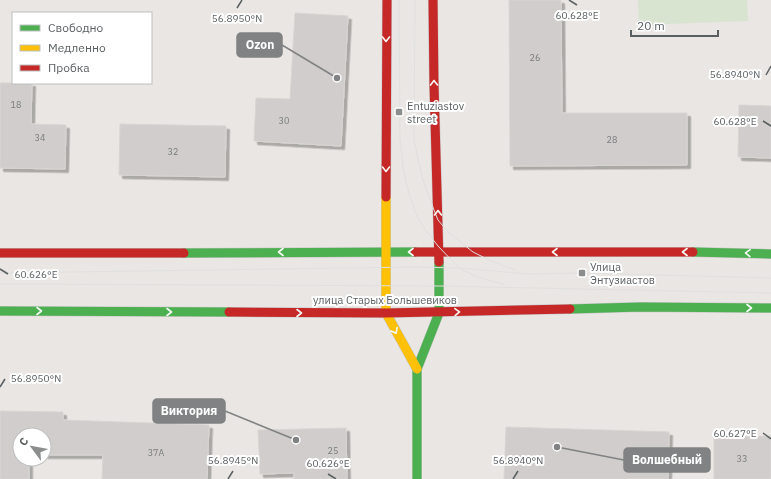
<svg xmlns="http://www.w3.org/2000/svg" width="771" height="479" font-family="'IBM Plex Sans',sans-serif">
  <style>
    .green { fill: #d8e3d0 }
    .building { fill: #d0cdcc; stroke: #d8d5d2; filter: url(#shadow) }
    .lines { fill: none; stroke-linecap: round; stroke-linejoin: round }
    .fast-casing { stroke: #c5c4c4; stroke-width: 10 }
    .slow-casing { stroke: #c5c4c4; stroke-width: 10 }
    .jam-casing { stroke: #c5c4c4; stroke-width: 10 }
    .fast { stroke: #4caf50; stroke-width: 9 }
    .slow { stroke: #ffc107; stroke-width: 9 }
    .jam { stroke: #c62828; stroke-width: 9 }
    .tram { stroke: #e0e0e0; stroke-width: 1 }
    .oneway { stroke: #f6fbf6 }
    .ticks { fill: none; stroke: #5a5f61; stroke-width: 1.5 }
    .poi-dot { fill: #8c8e8e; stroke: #fff; stroke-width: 1.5 }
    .labels { text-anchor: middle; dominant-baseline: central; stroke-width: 4; stroke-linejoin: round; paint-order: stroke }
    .number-label { font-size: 9px; fill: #797c7d }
    .poi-label { font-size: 11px; fill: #5a5f61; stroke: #fff; text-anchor: start }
    .street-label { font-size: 11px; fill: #5a5f61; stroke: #fff }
    .ticks-label { font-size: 10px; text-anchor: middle; fill: #5a5f61; stroke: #fff; stroke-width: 4; stroke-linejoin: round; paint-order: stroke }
    .leader { fill: none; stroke: #808283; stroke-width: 1.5 }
    .callout-dot { fill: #808283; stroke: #fff; stroke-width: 1.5 }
    .callout { fill: #808283; stroke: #808283; stroke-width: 1.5 }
    .callout-label { font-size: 12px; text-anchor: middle; font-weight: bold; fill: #fff }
  </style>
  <defs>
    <filter id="shadow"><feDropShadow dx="3.5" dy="3.5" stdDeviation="0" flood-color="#0004"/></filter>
  </defs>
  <rect width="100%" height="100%" fill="#e9e6e3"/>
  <path class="green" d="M638,0H747L748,21L639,25Z"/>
  <g class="building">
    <path d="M509,0H561L562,113H687V165L510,166Z"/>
    <path d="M295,13L348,16L341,146L254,141L256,98L290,99Z"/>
    <path d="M0,83H32L31,124L66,125L65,169L0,168Z"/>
    <path d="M739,105L771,106V158L738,157Z"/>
    <path d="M120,124L226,126L225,177L119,175Z"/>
    <path d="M0,411L63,412V420L209,425L207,479H102L103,455H44V435H20V459H29V479H0Z"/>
    <path d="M506,427L669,432L668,479H504Z"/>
    <path d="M346,428L347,479H294V473L260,474L258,430Z"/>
    <path d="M771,436V479H714V437Z"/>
  </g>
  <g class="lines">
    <g class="fast-casing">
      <g id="fast">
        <path d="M693,252L771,254"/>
        <path d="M184,253L415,252"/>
        <path d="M570,309L640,307L771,308"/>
        <path d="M0,311L229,312"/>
        <path d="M417,479V369L439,313V262"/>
      </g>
    </g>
    <g class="slow-casing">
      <path id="slow" d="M386,197V313L417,369"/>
    </g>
    <g class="jam-casing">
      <g id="jam">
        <path d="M433,0L434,85L439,262"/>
        <path d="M386,197L387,0"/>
        <path d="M415,252H693"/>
        <path d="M0,253H184"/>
        <path d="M229,312L386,313L570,309"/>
      </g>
    </g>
    <use href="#fast" class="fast"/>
    <use href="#slow" class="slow"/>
    <use href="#jam" class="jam"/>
    <g class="tram">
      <path d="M399,0L400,137L403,168L409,194L416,214L424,228L438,246L459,268L477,277L503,284"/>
      <path d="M415,0L414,140L422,177L434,210L438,220L448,232L473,252L491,261L515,270"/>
      <path d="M0,273L417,267L459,268L528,274L582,273L771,278"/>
      <path d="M0,284L440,286L771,293"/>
    </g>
  </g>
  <defs><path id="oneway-chevron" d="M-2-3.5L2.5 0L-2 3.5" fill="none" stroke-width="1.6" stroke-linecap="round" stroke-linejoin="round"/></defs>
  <g class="oneway">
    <use href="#oneway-chevron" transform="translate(386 39) rotate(90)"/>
    <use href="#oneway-chevron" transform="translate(434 83) rotate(-91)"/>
    <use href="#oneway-chevron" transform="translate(386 169) rotate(90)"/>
    <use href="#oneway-chevron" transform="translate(438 213) rotate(-90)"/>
    <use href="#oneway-chevron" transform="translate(281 252) rotate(180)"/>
    <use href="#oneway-chevron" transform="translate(411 252) rotate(180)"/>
    <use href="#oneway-chevron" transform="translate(555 252) rotate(180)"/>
    <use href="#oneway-chevron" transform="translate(685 252) rotate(180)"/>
    <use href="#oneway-chevron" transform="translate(748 253) rotate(-178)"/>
    <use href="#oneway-chevron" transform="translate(749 308)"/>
    <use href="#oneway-chevron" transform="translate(39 311)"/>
    <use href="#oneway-chevron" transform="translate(169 312)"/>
    <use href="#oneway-chevron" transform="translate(457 312) rotate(-2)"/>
    <use href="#oneway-chevron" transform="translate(299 313)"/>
    <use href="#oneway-chevron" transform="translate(395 331) rotate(61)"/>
  </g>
  <path class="ticks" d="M569,0L577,5M237,8L242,0M766,75L771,66M763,121L771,126M0,269L8,274M0,387L5,379M763,433L771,439M328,474L336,479M228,479L233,471M513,479L518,471"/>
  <g class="poi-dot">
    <rect x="395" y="108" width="8" height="8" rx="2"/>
    <rect x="578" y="269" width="8" height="8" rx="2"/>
  </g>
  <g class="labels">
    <g class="number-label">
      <text x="535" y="57">26</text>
      <text x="16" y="104">18</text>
      <text x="284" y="120">30</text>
      <text x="40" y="137">34</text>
      <text x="612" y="139">28</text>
      <text x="173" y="151">32</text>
      <text x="333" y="450">25</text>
      <text x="156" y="452">37А</text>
      <text x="742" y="458">33</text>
    </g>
    <g class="poi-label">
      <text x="407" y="106">Entuziastov<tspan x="407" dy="13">street</tspan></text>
      <text x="590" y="267">Улица<tspan x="590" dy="13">Энтузиастов</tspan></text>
    </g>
    <g class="street-label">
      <text x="385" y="300">улица Старых Большевиков</text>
    </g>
  </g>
  <g class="ticks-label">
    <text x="577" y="19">60.628°E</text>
    <text x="237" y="22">56.8950°N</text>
    <text x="735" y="78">56.8940°N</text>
    <text x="735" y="125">60.628°E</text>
    <text x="36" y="278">60.626°E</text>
    <text x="36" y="382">56.8950°N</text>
    <text x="735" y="437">60.627°E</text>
    <text x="233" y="464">56.8945°N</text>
    <text x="518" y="464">56.8940°N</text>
    <text x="328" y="467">60.626°E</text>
  </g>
  <path class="leader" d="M337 78L282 45M296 440L225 411M557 447L624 460"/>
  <g class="callout-dot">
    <circle cx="337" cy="78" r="4"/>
    <circle cx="296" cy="440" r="4"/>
    <circle cx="557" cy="447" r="4"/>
  </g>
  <g class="callout">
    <rect x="237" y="33" width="45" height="24" rx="4"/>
    <rect x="153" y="399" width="72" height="24" rx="4"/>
    <rect x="624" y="448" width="86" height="24" rx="4"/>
  </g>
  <g class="callout-label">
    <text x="260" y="49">Ozon</text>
    <text x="189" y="415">Виктория</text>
    <text x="667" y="464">Волшебный</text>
  </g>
  <rect x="12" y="12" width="140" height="72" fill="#ffffff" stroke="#bdbfc0"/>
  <rect x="20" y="25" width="20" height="6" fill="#4caf50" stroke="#bdbfc0"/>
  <text x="48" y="32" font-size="12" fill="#5a5f61">Свободно</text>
  <rect x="20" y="45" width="20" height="6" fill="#ffc107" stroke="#bdbfc0"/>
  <text x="48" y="52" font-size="12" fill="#5a5f61">Медленно</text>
  <rect x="20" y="65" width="20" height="6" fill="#c62828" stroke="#bdbfc0"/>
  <text x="48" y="72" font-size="12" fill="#5a5f61">Пробка</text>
  <g transform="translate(32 447) rotate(302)"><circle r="19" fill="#ffffff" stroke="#bdbfc0"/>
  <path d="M0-3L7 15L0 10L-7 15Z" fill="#8c8e8e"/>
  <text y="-6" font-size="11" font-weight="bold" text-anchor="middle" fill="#5a5f61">С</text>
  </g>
  <path d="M631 30v6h87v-6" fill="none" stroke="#5a5f61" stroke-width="2"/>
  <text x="637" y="30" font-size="12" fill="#5a5f61" stroke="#ffffff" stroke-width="3" paint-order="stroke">20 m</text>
</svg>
